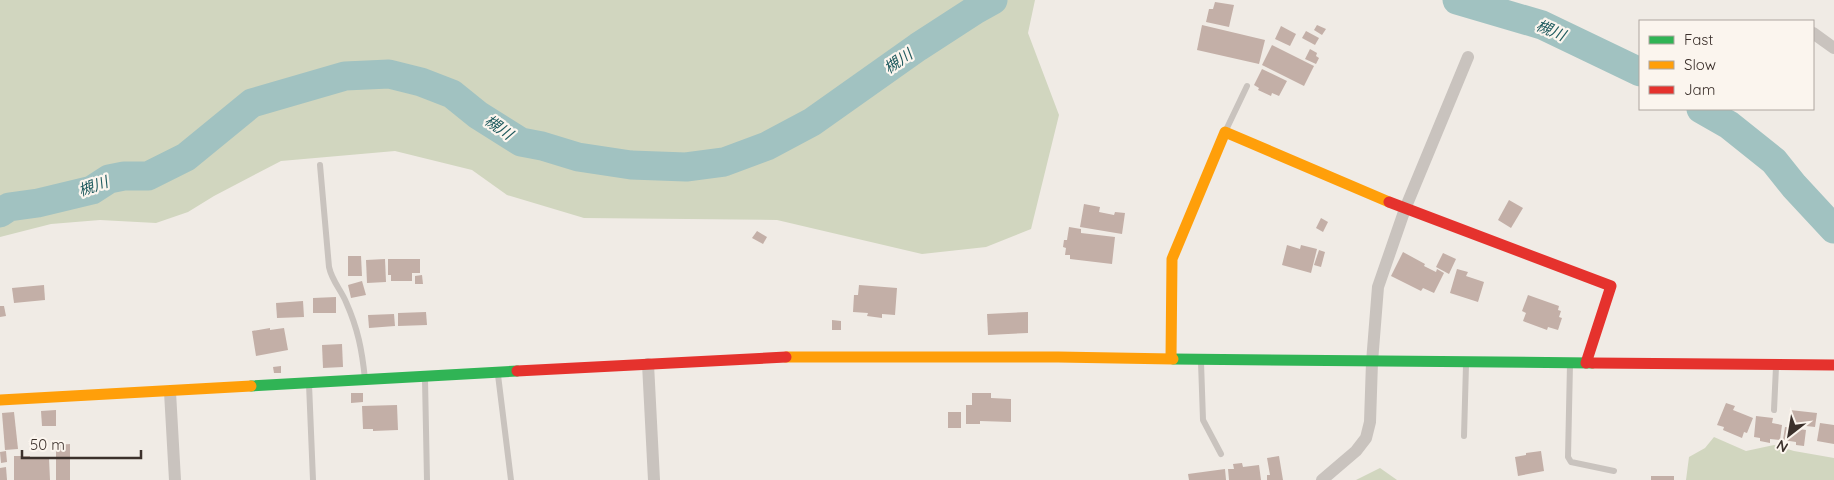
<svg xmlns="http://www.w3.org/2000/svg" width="1834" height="480" font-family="Quicksand,'Noto Sans JP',sans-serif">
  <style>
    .green { fill: #d1d6bf }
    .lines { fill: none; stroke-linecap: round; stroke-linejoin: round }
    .river { stroke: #a1c2c1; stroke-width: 29 }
    .building { fill: #c3afa7 }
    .lane { stroke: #c9c3be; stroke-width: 6 }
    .street { stroke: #c9c3be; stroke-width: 12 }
    .fast { stroke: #30b455; stroke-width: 11 }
    .slow { stroke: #ff9f0a; stroke-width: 11 }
    .jam { stroke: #e5322d; stroke-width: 11 }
    .labels { text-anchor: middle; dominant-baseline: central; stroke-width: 4.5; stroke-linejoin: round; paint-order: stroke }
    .water-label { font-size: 15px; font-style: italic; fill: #1f5a5e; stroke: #fbf5ee }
  </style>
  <rect width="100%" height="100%" fill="#f0ebe5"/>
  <g class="green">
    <path d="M0,0H1035L1028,33L1059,115L1031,229L986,247L922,254L777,220L584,218L507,195L472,170L395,151L281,161L214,196L188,212L156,223L100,220L51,224L0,237Z"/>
    <path d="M1714,437L1746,451L1774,445L1794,451L1834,458V480H1686L1689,457L1705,448Z"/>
    <path d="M1380,468L1397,480H1356Z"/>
  </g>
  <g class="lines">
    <g class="river">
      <path d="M1457,0L1542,25L1640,72"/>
      <path d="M1701,109L1729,125L1774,161L1794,186L1834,229"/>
      <path d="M0,213L9,207L38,203L92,190L109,179L124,176H148L186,157L252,103L345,76L389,74L421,82L452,94L478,115L521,142L542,146L578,157L631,165L686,167L724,162L767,146L812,122L918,47L975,10L993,0"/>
    </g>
  </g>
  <g class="building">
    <path d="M1215,2L1234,5L1229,27L1206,22L1209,9H1213Z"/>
    <path d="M1202,25L1265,40L1259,64L1197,50Z"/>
    <path d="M1317,25L1326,29L1322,35L1314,30Z"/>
    <path d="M1281,26L1296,34L1290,46L1275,39Z"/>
    <path d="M1306,31L1319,38L1315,45L1302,38Z"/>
    <path d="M1272,45L1314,66L1304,86L1262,65Z"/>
    <path d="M1310,49L1317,53L1316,56L1319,58L1316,64L1305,59Z"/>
    <path d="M1262,69L1287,81L1279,96L1272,93L1271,96L1258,90L1259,88L1254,85Z"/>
    <path d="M1509,200L1523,208L1511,228L1498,220Z"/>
    <path d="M1084,204L1100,207L1099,212L1114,215L1115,212L1125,213L1122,234L1080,227Z"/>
    <path d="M1321,218L1328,222L1323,232L1316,228Z"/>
    <path d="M1069,227L1081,229V233L1115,237L1112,264L1070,259V255H1065L1066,248L1063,247L1064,240H1067Z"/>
    <path d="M757,231L767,237L763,244L752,238Z"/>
    <path d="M1287,245L1300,249L1301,245L1317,249L1311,273L1282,265Z"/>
    <path d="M1319,250L1325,252L1321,267L1314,265Z"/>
    <path d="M1403,252L1425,264L1424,266L1436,272L1437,269L1444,273L1434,293L1423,288L1421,291L1391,276Z"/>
    <path d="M1443,253L1456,259L1449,274L1436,267Z"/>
    <path d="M348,256H361L362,276H348Z"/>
    <path d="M385,259L386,282L367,283L366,260Z"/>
    <path d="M388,259H420V273H412V281H391V275H388Z"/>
    <path d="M1457,269L1468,272L1466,276L1484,282L1478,302L1450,293Z"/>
    <path d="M422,275L423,284H415V276Z"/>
    <path d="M362,281L366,295L351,298L348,285Z"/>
    <path d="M44,285L45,300L14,303L12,288Z"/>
    <path d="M859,285L897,288L895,315L882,314V318L867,316L868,313L853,312L854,295H858Z"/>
    <path d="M1528,295L1559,306L1558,310L1561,311L1559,317L1562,318L1558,330L1548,327L1547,330L1523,321L1526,313L1522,311Z"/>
    <path d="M336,297V313H313V298Z"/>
    <path d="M303,301L304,317L277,318L276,303Z"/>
    <path d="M0,306H4L6,316L0,317Z"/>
    <path d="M426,312L427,325L398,326V313Z"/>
    <path d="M1028,312V333L988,335L987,314Z"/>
    <path d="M394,314L395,326L369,328L368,315Z"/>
    <path d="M832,320L841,321V330H832Z"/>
    <path d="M270,328V330L284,328L288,350L256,356L252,331Z"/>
    <path d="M342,344L343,367L323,368L322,345Z"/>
    <path d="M281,366V373H274L273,367Z"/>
    <path d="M351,393H363V402L351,403Z"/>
    <path d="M972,393H991V398L1011,399V422L980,421V424H966V405H972Z"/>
    <path d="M1726,403L1735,406L1733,410L1753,418L1747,433L1744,432L1742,438L1723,430L1724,427L1717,425Z"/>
    <path d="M397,405L398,430L373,431V429H363L362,406Z"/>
    <path d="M56,410V426H42L41,411Z"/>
    <path d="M1790,410L1817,413L1815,427L1788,424Z"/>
    <path d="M14,412L18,449L5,450L2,413Z"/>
    <rect x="948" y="412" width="13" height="16"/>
    <path d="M1756,416L1773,418L1772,423L1782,425L1780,440L1770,439V443L1760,441V438L1754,437Z"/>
    <path d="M1820,423L1834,425V444L1817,441Z"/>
    <path d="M1785,427L1806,430L1804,446L1796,445V442L1783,440Z"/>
    <path d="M70,444V480H56V445Z"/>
    <path d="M6,451L7,462L1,463L0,452Z"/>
    <path d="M1541,451L1544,471L1518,476L1515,457L1526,455V453Z"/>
    <path d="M14,456H30V458H49L50,480H14Z"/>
    <path d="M1279,456L1283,480H1267V475H1270L1267,458Z"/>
    <path d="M1242,463L1243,467L1259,465L1261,480H1229L1228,469H1234L1233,464Z"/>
    <path d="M6,467L7,480H0V468Z"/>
    <path d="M1225,469L1226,480H1189L1188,474Z"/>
    <rect x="1651" y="476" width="23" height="4"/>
  </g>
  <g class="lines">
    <g class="lane">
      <path d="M1226,130L1247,86"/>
      <path d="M320,165L329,267C332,281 341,290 346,302C358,329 362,350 365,379"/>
      <path d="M1201,362L1203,420L1221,454"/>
      <path d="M1570,364L1568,457L1571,462L1614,471"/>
      <path d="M498,375L511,480"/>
      <path d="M425,379L427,480"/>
      <path d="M309,384L313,480"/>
      <path d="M1774,410L1776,367"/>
      <path d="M1464,436L1466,365"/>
    </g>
    <g class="street">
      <path d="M1813,33L1834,48"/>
      <path d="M648,364L654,480"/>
      <path d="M170,392L175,480"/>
      <path d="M1322,480L1356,451L1366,438L1370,422L1372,362L1378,287L1405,209L1468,57"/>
    </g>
    <g class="fast">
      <path d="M1173,359L1592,363"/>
      <path d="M251,386L517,371"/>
    </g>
    <g class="slow">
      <path d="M786,357H1058L1173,359"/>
      <path d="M1171,358L1172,259L1225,132L1389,202"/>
      <path d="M0,400L251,386"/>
    </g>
    <g class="jam">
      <path d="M1389,202L1611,286L1586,363"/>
      <path d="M1592,363L1834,365"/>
      <path d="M517,371L786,357"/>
    </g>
  </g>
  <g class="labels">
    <g class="water-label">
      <text transform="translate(1551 30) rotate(23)">槻川</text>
      <text transform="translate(898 61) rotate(-35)">槻川</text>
      <text transform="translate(499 127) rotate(35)">槻川</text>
      <text transform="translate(93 186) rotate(-20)">槻川</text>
    </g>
  </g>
  <rect x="1639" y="20" width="175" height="90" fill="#fbf5ee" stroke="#aea6a0"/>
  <rect x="1649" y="36" width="25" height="8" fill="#30b455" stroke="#aea6a0"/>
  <text x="1684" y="45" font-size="15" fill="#3b302b">Fast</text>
  <rect x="1649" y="61" width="25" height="8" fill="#ff9f0a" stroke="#aea6a0"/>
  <text x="1684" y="70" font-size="15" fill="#3b302b">Slow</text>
  <rect x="1649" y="86" width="25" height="8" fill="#e5322d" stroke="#aea6a0"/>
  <text x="1684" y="95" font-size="15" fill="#3b302b">Jam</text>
  <g transform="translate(1789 435) rotate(211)" stroke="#fbf5ee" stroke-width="4" paint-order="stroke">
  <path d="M0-4L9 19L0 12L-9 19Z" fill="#3b302b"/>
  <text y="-8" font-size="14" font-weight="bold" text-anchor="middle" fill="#3b302b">N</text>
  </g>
  <path d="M22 450v8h119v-8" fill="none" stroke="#3b302b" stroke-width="2.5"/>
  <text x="30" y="450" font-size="15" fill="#3b302b" stroke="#fbf5ee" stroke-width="4" paint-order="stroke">50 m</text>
</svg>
